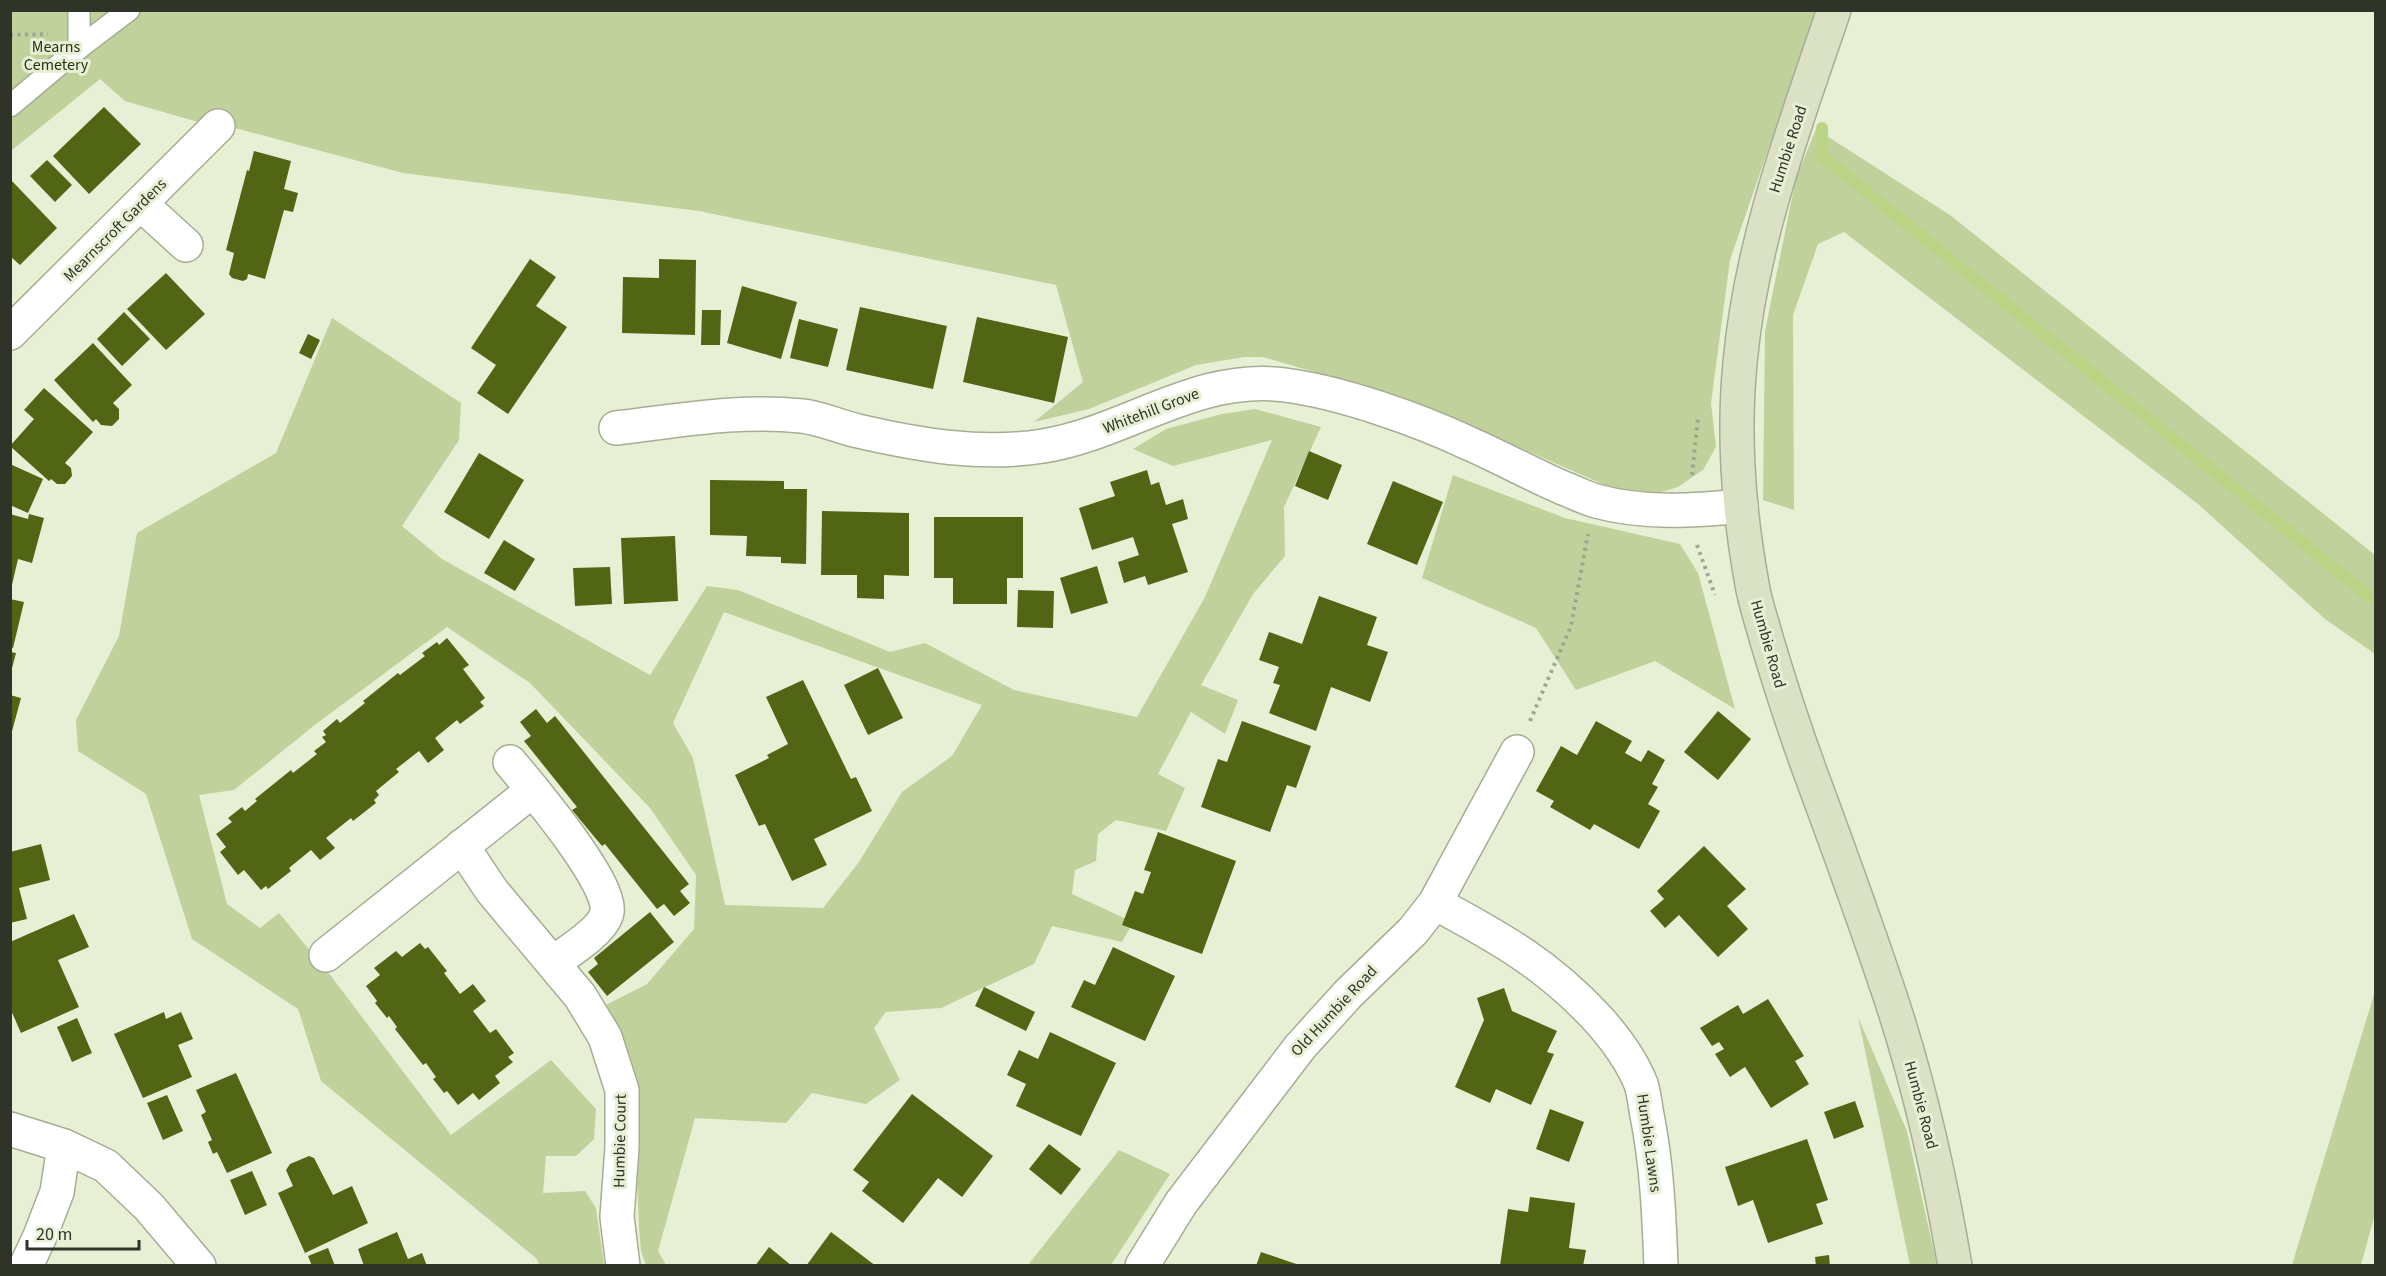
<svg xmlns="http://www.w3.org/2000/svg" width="2386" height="1276" font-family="'Source Sans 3',sans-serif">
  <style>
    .green { fill: #c0d19b; fill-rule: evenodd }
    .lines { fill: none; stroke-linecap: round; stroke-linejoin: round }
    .stream { stroke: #bbd385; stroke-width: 12 }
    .building { fill: #526515 }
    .lane-casing { stroke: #a5ae94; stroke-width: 24 }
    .street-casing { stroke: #a5ae94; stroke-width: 36 }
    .secondary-casing { stroke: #a5ae94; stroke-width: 36 }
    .path { stroke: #9ea590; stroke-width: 4; stroke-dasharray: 3 4.5; stroke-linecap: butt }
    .lane { stroke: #fff; stroke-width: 21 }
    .street { stroke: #fff; stroke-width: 33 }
    .secondary { stroke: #dae1c4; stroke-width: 33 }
    .labels { text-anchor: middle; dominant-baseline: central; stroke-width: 6; stroke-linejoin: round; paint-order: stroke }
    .park-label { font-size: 16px; fill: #293211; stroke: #e7f0d5 }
    .street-label { font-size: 16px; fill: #2f3328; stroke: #e7f0d5 }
  </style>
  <rect width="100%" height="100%" fill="#e7f0d5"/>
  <g class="green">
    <path d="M10,11H1816L1730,260L1711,403L1716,447L1703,470L1678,487L1655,494L1607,486L1475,428L1355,384L1263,357H1244L1196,365L1089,409L1034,422L1083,382L1056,285L699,211L403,173L235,128L198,122L125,101L100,79L11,151Z"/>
    <path d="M1816,129L1950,215L2375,555V654L2325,619L2198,504L1844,232L1818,244L1793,315L1794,510L1763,500L1765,331L1796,178Z"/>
    <path d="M332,318L461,403L459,440L402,526L442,559L650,675L707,586L738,590L890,652L925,643L1014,690L1137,717L1205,597L1272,440L1173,466L1133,449L1166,429L1222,414L1255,409L1321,427L1284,507L1285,556L1253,594L1201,685L1238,700L1225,734L1191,712L1158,774L1185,788L1166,831L1116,820L1098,834L1096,861L1075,870L1072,894L1133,922L1122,942L1052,926L1034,964L941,1008L886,1012L874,1028L900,1080L866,1104L812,1093L786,1123L695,1118L658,1251L666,1265H646L641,1251L639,1227L635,1137L604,1006L647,984L694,929L696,875L650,808L530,683L447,627L316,724L234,790L199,795L227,904L260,928L279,913L331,976L451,1135L551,1060L596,1109L594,1139L576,1156H546L543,1193L585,1191L596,1208L604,1265H539L537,1259L321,1081L298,1009L192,939L146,794L78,751L76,720L119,636L137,533L276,453ZM724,612L982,705L952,756L902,792L859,862L823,908L725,905L693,758L673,723Z"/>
    <path d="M1453,475L1565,518L1680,544L1698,573L1735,709L1655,661L1576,690L1536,628L1422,578Z"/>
    <path d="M2375,991V1214L2361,1265H2292Z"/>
    <path d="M1858,1017L1907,1131L1937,1265H1910Z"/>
    <path d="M1119,1150L1170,1174L1111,1265H1028Z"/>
  </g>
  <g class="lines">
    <path class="stream" d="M1822,128V156L2376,602"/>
  </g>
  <g class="building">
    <path d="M104,107L141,144L89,194L53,156Z"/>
    <path d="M254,151L291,161L284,189L298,193L293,212L284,210L265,279L248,274L247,279L243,281L232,278L229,274L234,253L226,250L247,170L249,171Z"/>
    <path d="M47,160L72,185L55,202L30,176Z"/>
    <path d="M12,181L57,228L20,265L10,256Z"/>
    <path d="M530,259L556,277L536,306L567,327L508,414L477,393L496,365L471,348Z"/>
    <path d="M659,259L696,260L695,335L622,333L623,277L659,278Z"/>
    <path d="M166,273L205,314L166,350L127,309Z"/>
    <path d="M742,286L797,302L781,359L727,343Z"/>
    <path d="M860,307L947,326L933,389L846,370Z"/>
    <path d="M702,310H721L720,345H701Z"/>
    <path d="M124,312L150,339L122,366L97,339Z"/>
    <path d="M977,317L1068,337L1054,403L963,382Z"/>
    <path d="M799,319L838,329L828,367L790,358Z"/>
    <path d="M308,334L320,340L311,359L299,353Z"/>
    <path d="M93,343L132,385L113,403L119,409V419L112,426L101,425L96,419L93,422L54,380Z"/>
    <path d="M44,388L93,432L65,463L71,468L72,476L65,484H57L51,479L49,481L10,446L34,419L24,410Z"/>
    <path d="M1309,451L1342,465L1328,500L1295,486Z"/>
    <path d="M479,453L524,480L489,539L444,512Z"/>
    <path d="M10,464L43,479L28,513L10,505Z"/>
    <path d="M1147,470L1151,485L1159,482L1166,505L1183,499L1188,519L1172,524L1188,572L1148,585L1145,576L1124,583L1118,562L1139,555L1133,537L1092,550L1079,508L1115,496L1110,482Z"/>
    <path d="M710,480L784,481V489H807L806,564L781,563V557L746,556L747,536L710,535Z"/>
    <path d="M1393,481L1443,502L1417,565L1367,544Z"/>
    <path d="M822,511L909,513V576L884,575V599L857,598V575H821Z"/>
    <path d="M10,514L28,519L29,514L44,518L32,563L18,559L11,589Z"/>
    <path d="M934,517H1023V578H1007V604H953V578H934Z"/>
    <path d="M675,536L678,601L624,604L621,538Z"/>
    <path d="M504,540L535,559L515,591L484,573Z"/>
    <path d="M1097,566L1108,603L1071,614L1060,578Z"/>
    <path d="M610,567L612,604L575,606L573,568Z"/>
    <path d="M1018,590L1054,591L1053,628L1017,627Z"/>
    <path d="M1319,596L1377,617L1367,645L1388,652L1370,702L1331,687L1316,731L1269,713L1280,685L1273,683L1279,667L1259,660L1269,632L1302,644Z"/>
    <path d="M10,599L24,602L13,648L10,647Z"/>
    <path d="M447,638L469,665L463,669L485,698L480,702L484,706L460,724L457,720L435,738L444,750L428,763L419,751L396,769L399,772L376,791L379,795L374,800L376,803L353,821L351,818L326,838L335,848L320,860L311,850L289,868L291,871L268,889L266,886L261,890L244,870L238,875L220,852L226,847L216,834L232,822L228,818L242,807L245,811L257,801L255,799L291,770L293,773L317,754L314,751L326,742L322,737L326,735L323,731L337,719L340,723L365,703L363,701L398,673L400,675L425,656L422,653L437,642L439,645Z"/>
    <path d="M10,652L16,653L11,672H10Z"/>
    <path d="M878,668L903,718L868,735L844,685Z"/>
    <path d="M803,680L851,779L856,777L872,811L814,839L827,865L792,881L765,824L759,826L735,775L769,758L767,755L788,744L766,697Z"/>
    <path d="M10,695L21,698L11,735H10Z"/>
    <path d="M536,709L547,723L555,716L689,884L680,891L690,903L674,916L664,904L657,909L605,844L602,846L572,810L577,807L524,741L531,736L520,722Z"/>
    <path d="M1718,711L1751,739L1718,780L1684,752Z"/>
    <path d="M1242,721L1311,746L1296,788L1287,785L1270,832L1201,807L1218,759L1227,762Z"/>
    <path d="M1596,721L1632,741L1625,753L1641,762L1648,750L1665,760L1652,784L1658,787L1648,804L1660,811L1639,849L1594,824L1590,830L1550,807L1554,801L1536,791L1561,746L1577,755Z"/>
    <path d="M1158,832L1236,861L1202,954L1122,925L1135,891L1143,894L1151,872L1144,870Z"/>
    <path d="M41,844L50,880L19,888L27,919L10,923V852Z"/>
    <path d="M1704,846L1746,889L1727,906L1748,929L1718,957L1679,915L1665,928L1650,911L1664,899L1657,891Z"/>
    <path d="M650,912L674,942L607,996L588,972L598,964L594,958Z"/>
    <path d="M74,914L89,947L58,960L79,1007L21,1033L10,1008V942Z"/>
    <path d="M420,943L425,949L428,947L447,971L444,973L460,994L473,984L486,1001L473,1011L490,1033L496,1029L514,1053L508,1057L513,1062L495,1076L500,1083L479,1100L473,1093L458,1105L447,1091L444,1093L433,1079L436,1077L426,1063L423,1065L395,1029L397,1027L389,1016L387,1018L375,1003L377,1001L366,986L380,975L374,968L396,951L402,957Z"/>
    <path d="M1113,947L1175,976L1145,1041L1071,1007L1084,980L1095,985Z"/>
    <path d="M984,987L1035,1012L1026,1031L975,1006Z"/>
    <path d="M1504,988L1512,1011L1557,1031L1547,1052L1554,1054L1531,1105L1496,1089L1490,1103L1455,1087L1484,1020L1477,998Z"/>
    <path d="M1768,999L1804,1056L1795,1061L1809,1084L1771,1108L1745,1067L1730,1077L1715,1054L1724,1049L1719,1042L1712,1046L1700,1028L1738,1005L1743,1014Z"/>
    <path d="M164,1012L166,1019L181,1012L193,1039L178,1045L192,1077L143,1098L114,1034Z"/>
    <path d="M77,1018L92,1053L72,1062L57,1027Z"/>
    <path d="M1050,1032L1116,1063L1081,1136L1016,1106L1026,1084L1007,1075L1019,1050L1038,1059Z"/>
    <path d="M236,1073L272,1153L227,1173L217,1152L213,1154L208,1142L212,1140L201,1115L206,1112L196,1090Z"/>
    <path d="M912,1094L993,1156L962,1197L938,1178L903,1223L862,1191L869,1182L853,1170Z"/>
    <path d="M167,1095L183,1131L163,1140L147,1103Z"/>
    <path d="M1855,1101L1864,1127L1834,1139L1824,1112Z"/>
    <path d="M1550,1109L1584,1122L1569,1162L1536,1149Z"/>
    <path d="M1807,1139L1828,1200L1816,1204L1823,1224L1768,1243L1753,1200L1738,1206L1725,1167Z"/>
    <path d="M1049,1144L1081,1169L1061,1195L1029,1169Z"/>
    <path d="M309,1156L314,1158L333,1195L352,1186L368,1223L305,1253L278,1193L293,1186L286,1170L290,1164Z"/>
    <path d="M252,1171L267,1205L245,1215L230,1180Z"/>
    <path d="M1530,1197L1575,1203L1569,1248L1586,1250L1583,1266H1500L1508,1209L1528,1212Z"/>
    <path d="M397,1232L408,1259L422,1253L427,1266H364L358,1249Z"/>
    <path d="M831,1232L876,1266H806Z"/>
    <path d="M769,1247L792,1266H755Z"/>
    <path d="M328,1248L335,1266H312L308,1256Z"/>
    <path d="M1261,1252L1299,1265V1266H1256Z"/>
    <path d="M1829,1255L1830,1266H1816L1815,1257Z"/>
  </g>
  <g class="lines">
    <g class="lane-casing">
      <g id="lane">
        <path d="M79,48L129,10"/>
        <path d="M10,106L79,48V10"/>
      </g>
    </g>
    <g class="street-casing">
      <g id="street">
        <path d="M141,204L186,245"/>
        <path d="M10,333L218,126"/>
        <path d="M616,428C678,421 739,409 802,416C821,418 840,427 858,431C919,445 981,456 1043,446C1126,433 1197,373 1285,385C1340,392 1417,419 1468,443C1500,457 1531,474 1563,488C1574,492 1585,498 1596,501C1643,514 1692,511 1741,506"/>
        <path d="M510,762C530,786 613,884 607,912C604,930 568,952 554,962"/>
        <path d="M462,846L492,891L580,996L605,1037L622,1090V1147L617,1217L623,1266"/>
        <path d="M1435,903C1500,938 1547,964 1598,1019C1615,1038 1631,1059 1641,1084C1644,1093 1645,1105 1647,1115C1657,1165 1659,1215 1661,1266"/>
        <path d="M326,955L533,790"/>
        <path d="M10,1129L64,1146L106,1166L149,1207L199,1266"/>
        <path d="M26,1266L40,1236L57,1192L64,1146"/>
        <path d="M1142,1266L1181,1203L1300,1047L1348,994L1413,931L1435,903L1517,752"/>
      </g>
    </g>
    <g class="secondary-casing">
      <path id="secondary" d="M1834,10C1795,125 1751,241 1740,363C1733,436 1739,513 1752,584C1755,603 1762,622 1767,641C1781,688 1795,731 1812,777C1838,847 1863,916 1887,987C1918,1078 1939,1171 1955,1266"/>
    </g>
    <g class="path">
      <path d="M10,35L48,34"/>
      <path d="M1692,475L1698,417"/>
      <path d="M1697,545L1715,595"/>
      <path d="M1530,721L1571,626L1588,534"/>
    </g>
    <use href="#lane" class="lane"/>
    <use href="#street" class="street"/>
    <use href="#secondary" class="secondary"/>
  </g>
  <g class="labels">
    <g class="park-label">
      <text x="56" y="47">Mearns<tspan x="56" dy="18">Cemetery</tspan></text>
    </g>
    <g class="street-label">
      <text transform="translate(1788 149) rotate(-72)">Humbie Road</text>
      <text transform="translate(115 230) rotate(-45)">Mearnscroft Gardens</text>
      <text transform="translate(1151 411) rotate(-21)">Whitehill Grove</text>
      <text transform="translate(1768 644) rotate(74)">Humbie Road</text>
      <text transform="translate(1334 1011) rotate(-47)">Old Humbie Road</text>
      <text transform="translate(1921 1105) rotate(75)">Humbie Road</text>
      <text transform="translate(620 1141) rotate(-89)">Humbie Court</text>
      <text transform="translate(1649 1143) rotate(82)">Humbie Lawns</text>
    </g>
  </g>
  <rect width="2386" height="1276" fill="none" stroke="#2f3328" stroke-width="24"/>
  <path d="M27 1240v9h112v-9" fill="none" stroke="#2f3328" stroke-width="3"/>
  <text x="36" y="1240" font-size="18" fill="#2f3328" stroke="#e7f0d5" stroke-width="4.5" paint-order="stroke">20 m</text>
</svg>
